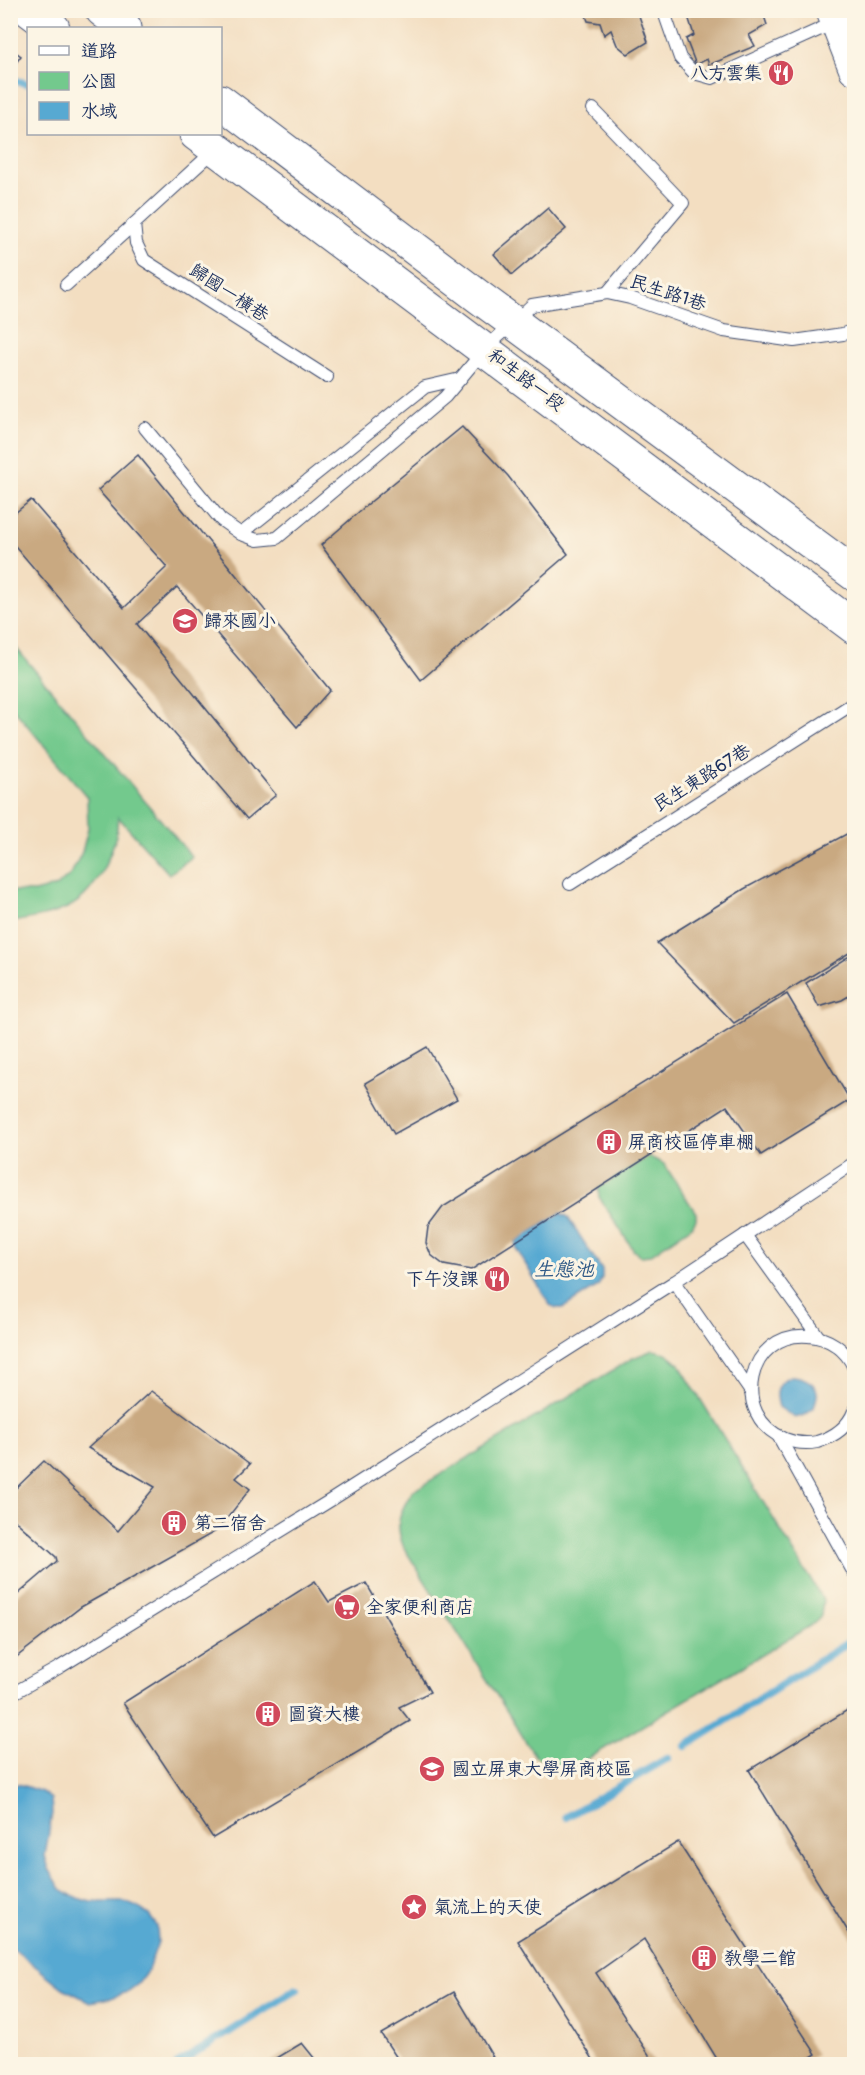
<svg xmlns="http://www.w3.org/2000/svg" width="865" height="2075" font-family="Pangolin,'LXGW WenKai TC',sans-serif">
  <style>
    .green { fill: #73c98d; stroke: #477c76; stroke-width: 1.5 }
    .water { fill: #57a9d2; stroke: #396c98; stroke-width: 1.5 }
    .lines { fill: none; stroke-linecap: round; stroke-linejoin: round }
    .stream { stroke: #57a9d2; stroke-width: 8 }
    .building { fill: #c9a981 }
    .service-casing { stroke: #3b496d; stroke-width: 14 }
    .tertiary-casing { stroke: #3b496d; stroke-width: 32 }
    .primary-casing { stroke: #3b496d; stroke-width: 35 }
    .service { stroke: #fff; stroke-width: 12 }
    .tertiary { stroke: #fff; stroke-width: 30 }
    .primary { stroke: #fff; stroke-width: 33 }
    .labels { text-anchor: middle; dominant-baseline: central; stroke-width: 6; stroke-linejoin: round; paint-order: stroke }
    .poi-label { font-size: 18px; fill: #1b2f5e; stroke: #fcf5e5; text-anchor: start }
    .street-label { font-size: 18px; fill: #1b2f5e; stroke: #fcf5e5 }
    .water-label { font-size: 20px; font-style: italic; fill: #305a87; stroke: #fcf5e5 }
  </style>
  <rect width="100%" height="100%" fill="#fcf5e5"/>
  <filter id="ink" filterUnits="userSpaceOnUse"><feTurbulence type="fractalNoise" baseFrequency=".0167" numOctaves="2"/><feDisplacementMap in="SourceGraphic" scale="12" xChannelSelector="R" yChannelSelector="G"/><feConvolveMatrix kernelMatrix="1 2 1 2 8 2 1 2 1" color-interpolation-filters="sRGB"/></filter>
  <filter id="wash" filterUnits="userSpaceOnUse"><feTurbulence type="fractalNoise" baseFrequency=".008" numOctaves="4" result="noise"/><feDisplacementMap in="SourceGraphic" scale="24" xChannelSelector="R" yChannelSelector="G"/><feGaussianBlur stdDeviation="1.35" result="paint"/><feColorMatrix in="noise" values="0 0 0 0 0 0 0 0 0 0 0 0 0 0 0 0 0 1.4 0 .05"/><feComposite in="paint" operator="in"/></filter>
  <g filter="url(#wash)">
    <rect width="100%" height="100%" fill="#f3dec1"/>
    <g class="green">
      <path d="M11,642L192,857L169,874L118,817C117,825 117,833 115,840C107,865 93,895 69,907C51,916 29,919 11,922V891L34,892L57,886L71,874L82,852L88,829L87,797L11,706Z"/>
      <path d="M648,1156L664,1164L696,1213V1219L692,1226L650,1255L641,1256L634,1251L599,1197L598,1188Z"/>
      <path d="M653,1350L666,1353L679,1364L823,1600L821,1616L810,1626L577,1765C561,1768 550,1766 535,1756L404,1548C394,1524 399,1512 413,1491L633,1358Z"/>
    </g>
    <g class="water">
      <path d="M560,1213L567,1216L602,1270V1278L598,1286L563,1308H556L550,1305L516,1248V1241Z"/>
      <path d="M791,1376C800,1376 815,1381 817,1392C818,1396 815,1403 814,1408L805,1415L795,1418L779,1407C775,1393 776,1382 791,1376Z"/>
      <path d="M18,1784L42,1792L51,1799L52,1813L45,1856L49,1869L61,1889L74,1897L91,1902H125L139,1908L149,1915L157,1926L158,1942L148,1970L138,1984L127,1992L111,1998L90,2002L63,1988L11,1947L10,1786Z"/>
    </g>
    <g class="lines">
      <g class="stream">
        <path d="M10,79L28,84"/>
        <path d="M686,1746L849,1642"/>
        <path d="M566,1817L668,1758"/>
        <path d="M178,2064L297,1989"/>
      </g>
    </g>
    <g id="blocks">
      <g class="building">
        <path d="M584,10H637L648,42L628,54L617,45L611,30L604,35L600,23L588,21Z"/>
        <path d="M692,10H762L767,25L749,35L755,46L709,65L707,59L696,65L686,39L694,35L687,13Z"/>
        <path d="M10,48L21,56L10,71Z"/>
        <path d="M548,208L566,229L512,275L494,254Z"/>
        <path d="M462,427L508,476L568,554L421,680L321,545L368,504Z"/>
        <path d="M138,455L330,690L297,727L177,587L137,624L276,795L247,819L10,540V517L31,500L124,608L167,567L98,490Z"/>
        <path d="M854,830V950L734,1023L657,943L744,889Z"/>
        <path d="M854,953V993L842,1000L819,1007L806,983Z"/>
        <path d="M787,994L850,1100L761,1155L727,1106L471,1270L444,1265L431,1255L426,1243L428,1227L443,1207Z"/>
        <path d="M427,1047L457,1099L394,1134L365,1083Z"/>
        <path d="M151,1391L250,1464L236,1478L250,1489L218,1530L81,1607L10,1662V1601L57,1561L56,1557L10,1516V1494L44,1461L118,1531L155,1487L88,1448Z"/>
        <path d="M315,1581L329,1602L366,1583L430,1692L399,1707L410,1721L213,1838L123,1703Z"/>
        <path d="M854,1706V1941L749,1770Z"/>
        <path d="M678,1842L816,2054L800,2064H720L644,1939L596,1973L655,2064H596L518,1941Z"/>
        <path d="M454,1992L497,2064H401L381,2034Z"/>
        <path d="M302,2043L319,2064H267Z"/>
      </g>
    </g>
  </g>
  <g filter="url(#ink)">
    <use href="#blocks" fill-opacity="0" stroke="#3b496d" stroke-width="1.5"/>
    <g class="lines">
      <g class="service-casing">
        <g id="service">
          <path d="M670,10L666,18L680,58L694,73L712,78L836,22"/>
          <path d="M593,109L683,203L607,293"/>
          <path d="M216,149L134,224L136,243L144,260L327,377"/>
          <path d="M66,285L134,224"/>
          <path d="M145,428L221,520L241,534L257,540L277,538L445,397L485,349L532,305L607,293L630,298L724,331L794,341L843,334L854,330"/>
          <path d="M241,534L425,387L460,379"/>
          <path d="M570,884L854,703"/>
          <path d="M745,1235L818,1336"/>
          <path d="M674,1282L854,1163"/>
          <path d="M854,1368C846,1349 828,1337 808,1336C747,1331 729,1416 785,1439C795,1443 807,1444 817,1442C833,1437 848,1427 854,1411"/>
          <path d="M779,1437L854,1573"/>
          <path d="M10,1695L60,1667L331,1500L674,1282L751,1392"/>
        </g>
      </g>
      <g class="tertiary-casing">
        <path id="tertiary" d="M831,10L854,69"/>
      </g>
      <g class="primary-casing">
        <g id="primary">
          <path d="M29,10L53,28"/>
          <path d="M102,10L125,28"/>
          <path d="M220,101L479,297L854,574"/>
          <path d="M196,134L854,627"/>
        </g>
      </g>
      <use href="#service" class="service"/>
      <use href="#tertiary" class="tertiary"/>
      <use href="#primary" class="primary"/>
    </g>
  </g>
  <defs>
    <g id="restaurant-disc" transform="scale(1.35)"><circle r="9.5" fill="#d1495b" stroke="#fcf5e5"/><path d="M-5-6h1v4h1v-4h1v4h1v-4h1v5L-1.5 .5V6h-2V.5L-5-1ZM5-6V6H3V1.5H1.5Q1.5-4 5-6Z" fill="#fff"/></g>
    <g id="school-disc" transform="scale(1.35)"><circle r="9.5" fill="#d1495b" stroke="#fcf5e5"/><path d="M0-5L7-2L0 1L-7-2ZM-4 1L0 2.5L4 1V4Q0 6-4 4Z" fill="#fff"/></g>
    <g id="building-disc" transform="scale(1.35)"><circle r="9.5" fill="#d1495b" stroke="#fcf5e5"/><path d="M-4-6H4V6H1V3H-1V6H-4ZM-2.5-4.3h1.7v1.8h-1.7ZM.8-4.3h1.7v1.8H.8ZM-2.5-1h1.7V.8h-1.7ZM.8-1h1.7V.8H.8Z" fill="#fff"/></g>
    <g id="supermarket-disc" transform="scale(1.35)"><circle r="9.5" fill="#d1495b" stroke="#fcf5e5"/><path d="M-6-5.5h2.5l.6 2H6L4.5 2H-2.5L-4.4-4H-6ZM-1.5 3.2a1.3 1.3 0 1 0 .1 0ZM3 3.2a1.3 1.3 0 1 0 .1 0Z" fill="#fff"/></g>
    <g id="university-disc" transform="scale(1.35)"><circle r="9.5" fill="#d1495b" stroke="#fcf5e5"/><path d="M0-5L7-2L0 1L-7-2ZM-4 1L0 2.5L4 1V4Q0 6-4 4Z" fill="#fff"/></g>
    <g id="sight-disc" transform="scale(1.35)"><circle r="9.5" fill="#d1495b" stroke="#fcf5e5"/><path d="M0-6L1.8-2.2L6-1.7L2.9 1.2L3.7 5.4L0 3.3L-3.7 5.4L-2.9 1.2L-6-1.7L-1.8-2.2Z" fill="#fff"/></g>
  </defs>
  <g fill-rule="evenodd">
    <use href="#restaurant-disc" x="781" y="73"/>
    <use href="#school-disc" x="185" y="621"/>
    <use href="#building-disc" x="609" y="1142"/>
    <use href="#restaurant-disc" x="497" y="1279"/>
    <use href="#building-disc" x="174" y="1523"/>
    <use href="#supermarket-disc" x="347" y="1607"/>
    <use href="#building-disc" x="268" y="1714"/>
    <use href="#university-disc" x="432" y="1769"/>
    <use href="#sight-disc" x="414" y="1907"/>
    <use href="#building-disc" x="704" y="1958"/>
  </g>
  <g class="labels">
    <g class="poi-label">
      <text x="762" y="73" text-anchor="end">八方雲集</text>
      <text x="204" y="621">歸來國小</text>
      <text x="628" y="1142">屏商校區停車棚</text>
      <text x="478" y="1279" text-anchor="end">下午沒課</text>
      <text x="194" y="1523">第二宿舍</text>
      <text x="366" y="1607">全家便利商店</text>
      <text x="288" y="1714">圖資大樓</text>
      <text x="452" y="1769">國立屏東大學屏商校區</text>
      <text x="434" y="1907">氣流上的天使</text>
      <text x="724" y="1958">教學二館</text>
    </g>
    <g class="street-label">
      <text transform="translate(229 293) rotate(33)">歸國一橫巷</text>
      <text transform="translate(668 293) rotate(18)">民生路1巷</text>
      <text transform="translate(526 380) rotate(37)">和生路一段</text>
      <text transform="translate(702 778) rotate(-32)">民生東路67巷</text>
    </g>
    <g class="water-label">
      <text x="564" y="1269">生態池</text>
    </g>
  </g>
  <rect width="865" height="2075" fill="none" stroke="#fcf5e5" stroke-width="36"/>
  <rect x="27" y="27" width="195" height="108" fill="#fcf5e5" stroke="#a2a6af" stroke-width="1.5"/>
  <rect x="39" y="46" width="30" height="9" fill="#ffffff" stroke="#a2a6af" stroke-width="1.5"/>
  <text x="81" y="57" font-size="18" fill="#1b2f5e">道路</text>
  <rect x="39" y="72" width="30" height="18" fill="#73c98d" stroke="#a2a6af" stroke-width="1.5"/>
  <text x="81" y="87" font-size="18" fill="#1b2f5e">公園</text>
  <rect x="39" y="102" width="30" height="18" fill="#57a9d2" stroke="#a2a6af" stroke-width="1.5"/>
  <text x="81" y="117" font-size="18" fill="#1b2f5e">水域</text>
</svg>
